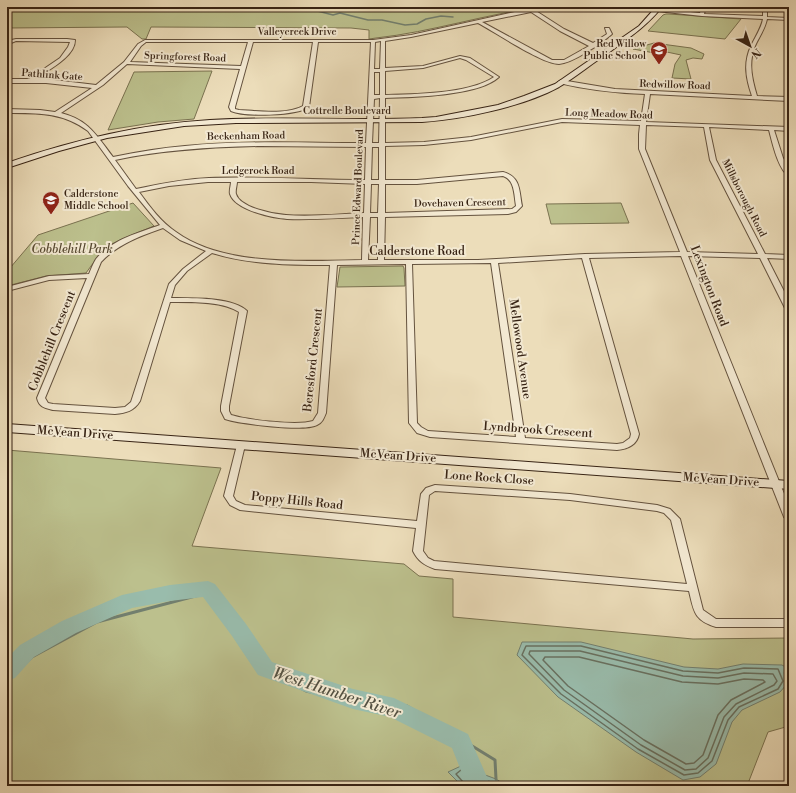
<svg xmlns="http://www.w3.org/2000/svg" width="796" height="793" font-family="'Libre Bodoni',serif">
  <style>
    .green { fill: #bcc08d; stroke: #7a7250 }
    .water { fill: #99bcac; stroke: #727f6f }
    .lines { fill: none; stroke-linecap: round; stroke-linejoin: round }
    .shore { stroke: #687060; stroke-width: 1.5 }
    .stream-far1 { stroke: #727f6f; stroke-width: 1.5 }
    .stream { stroke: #727f6f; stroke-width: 3 }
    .river { fill: #99bcac; fill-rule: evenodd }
    .street-casing { stroke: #64523e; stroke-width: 2 }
    .secondary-casing { stroke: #372314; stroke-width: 2 }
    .street { fill: #f3e9d2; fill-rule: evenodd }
    .secondary { fill: #f3e9d2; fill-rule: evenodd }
    .labels { text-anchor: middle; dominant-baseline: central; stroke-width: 4; stroke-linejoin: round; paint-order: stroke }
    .far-street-label { font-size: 10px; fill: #372314; stroke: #f3e9d2 }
    .far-poi-label { font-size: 10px; fill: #372314; stroke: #f3e9d2; text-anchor: end }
    .park-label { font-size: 12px; font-style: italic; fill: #584a32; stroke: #f3e9d2 }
    .street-label { font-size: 12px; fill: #372314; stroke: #f3e9d2 }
    .near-water-label { font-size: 16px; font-style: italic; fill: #545142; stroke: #f3e9d2 }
  </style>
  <rect width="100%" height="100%" fill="#ecddba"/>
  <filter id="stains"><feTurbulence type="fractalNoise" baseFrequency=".005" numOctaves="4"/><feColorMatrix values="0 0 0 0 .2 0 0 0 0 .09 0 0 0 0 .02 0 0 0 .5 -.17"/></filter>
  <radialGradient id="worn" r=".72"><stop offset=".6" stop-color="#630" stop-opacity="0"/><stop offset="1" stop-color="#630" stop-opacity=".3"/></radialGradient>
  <g class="green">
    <path d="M7,7H541C485,14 432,32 376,38L369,39V30L351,28L151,27L146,39H142L127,27L7,28Z"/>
    <path d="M666,14H669L741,19L725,39L648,31L663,15Z"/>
    <path d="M654,43L691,48L704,54L702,59L693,58L686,60L691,79L672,78L675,64L681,55L662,51L660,54L633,49Z"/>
    <path d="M212,71L194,119L158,122L108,130L134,72Z"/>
    <path d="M133,203L154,226L122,239L110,245L99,255L86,273L46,276L7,286V277L10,268L38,235Z"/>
    <path d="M621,203L629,223L551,224L546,204Z"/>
    <path d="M403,266L404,268L405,286L337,287L340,267Z"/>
    <path d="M7,450L221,468L192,546L404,564L419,576L453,579V617L693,639L789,638V726L768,732L747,786H7Z"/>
  </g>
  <g class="water">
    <path d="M522,642H581L684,667L718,669L743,664L782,665L787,668L784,673L788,679L787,684L780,692L742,710L732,722L716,764L700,777L683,780L636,752L558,697L517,655Z"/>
    <path d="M461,766L496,779L507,786H462L448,772Z"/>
  </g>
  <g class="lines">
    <g class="shore">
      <path d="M526,646H581L683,671L718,673L744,668L778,669L783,681L778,689L739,707L728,720L712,761L698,773L684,775L638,749L561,694L522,655Z"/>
      <path d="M530,651H580L683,676L718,678L744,673L773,674L777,681L774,685L736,704L724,717L708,758L696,769L685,770L641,745L564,690L529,654Z"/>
      <path d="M545,657H579L682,682L718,684L744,679L763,680L765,682L731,700L718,715L703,755L694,763L686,764L644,740L568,686L543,660Z"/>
      <path d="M464,786L463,782L456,774L461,770L500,786"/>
    </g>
    <path class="stream-far1" d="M302,7L333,15L340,13L368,20H382L405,25L417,24L426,19L441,16L453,17"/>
    <path class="stream" d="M7,679L32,657L97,622L203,594L217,600L233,615L250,647L275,675L306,691L356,702L407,706L495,760L496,779"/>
    <path class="river" d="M208,581L215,584L246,624L272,662L353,689L394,698L468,734L491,786H467L452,748L390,717L353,709L258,675L232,636L203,597L170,601L132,608L76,633L34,657L15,678L7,681V658L20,645L62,621L122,595L170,585Z"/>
    <g class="street-casing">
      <g id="street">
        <path d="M551,7H564L536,11L564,29L593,43L607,34L605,28H609L612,34C602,43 573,63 559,64C542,64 495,32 478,23L411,37L385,41V68L423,66L460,56L470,58L499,77C479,96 413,97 385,98V143L424,142L471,137L562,119L641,121L645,94C616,93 588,90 559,83L558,82L561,80L615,89L752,96C746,79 743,63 751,46C755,37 761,29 763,19L702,16L630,8L628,7H642L700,13L702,7H706L704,14L763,16V7H767V17L789,18V20L767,19C765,29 759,37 755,46C748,63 752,79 757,96L789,97V101L650,94L646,122L789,127V131L774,130L783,158L789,169V176C778,170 772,141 769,130L709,127L716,160L765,254L789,255V259L767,258L789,301V310L785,308L760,258L688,256L789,506V520L786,519L784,517L681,256L589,258L639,434C637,445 627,449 617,450L430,437L417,433L409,423L406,264L337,265L326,413C324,418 322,423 317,425C303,432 241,424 225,419L221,411V406L239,312C223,301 190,302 170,302L140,401C134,411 126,413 115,414L53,410C45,408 39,407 37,398L87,278L49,280L7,291V287L49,276L89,274C91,269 93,264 96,259C111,240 138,233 160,225L128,186L88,131C63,112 37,113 7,113V109L40,110L55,112L92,88L46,83H7V79H29L60,58L68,47L70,42L16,41L11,43L9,48H7V41L16,39H67L75,40C75,57 48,70 35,79H46L96,85L124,62L138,44L145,40H373L411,35L519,11ZM531,12L560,31L589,46L564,60H552L482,22ZM381,41L380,69H374L375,42ZM146,42H248L241,66L130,62L141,46ZM253,42H313L303,106C287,115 257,111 239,110L235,109V107ZM318,42H371L366,143C306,143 245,140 185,146C161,148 137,152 113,157C96,135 89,120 61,113L103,85L127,64L240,69L229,107L231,111C245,117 297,116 309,107ZM460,58L466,60L494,77C469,94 415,94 385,95V71L423,68ZM374,72H380V95H374ZM380,98L379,143H372L374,99ZM562,122L640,125L639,134V149L680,252L585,254L478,260H384L385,217L508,214L516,212L522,206C519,191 521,177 503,172L417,180H385V146L424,145L471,140ZM646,125L704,127L710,160L758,254L687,252L645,149ZM261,146L366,147L365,180C313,180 261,176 209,178C184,179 160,184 136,189L115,160C163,150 211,147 261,146ZM372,147H379V180H371ZM503,176C515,180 514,195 516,206L512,209L385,213V184H417ZM208,182H231C231,185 229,191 230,194C235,210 272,218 287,219C312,220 338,218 363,217L362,260C306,261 224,267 176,232C161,222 150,207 139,192L169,186ZM237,182H311L365,184L364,213C339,214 311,217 286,215C274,214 240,208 236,194C235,191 237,185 237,182ZM371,184H379L378,213H370ZM370,217H378V260H368ZM163,228L180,240L206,251L183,269L169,284L131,402L125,407L115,408L53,404L48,403L45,398L101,262C118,244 140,236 163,228ZM212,253C251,265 291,265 330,265L318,413L313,421C297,426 248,420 231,415L229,411V406L247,311C233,297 190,298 171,298L175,285L187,271ZM582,258L631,434L630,438L623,443L617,444L525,438L498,263ZM491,263L516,437L428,431L421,427L417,423L412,264Z"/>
        <path d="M7,147L9,148L10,151L7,153Z"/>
        <path d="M241,442L245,445L233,496L236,501L245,505L417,521L421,494L426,488L435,485L570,494L657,505L670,509L680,519L703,610L716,619H789V627H716C694,620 694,612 689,591L435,569C424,565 418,561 413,551L416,528L240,510L230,505L224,496L237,445ZM435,491L570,500L657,511L664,513L671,520L687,584L434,561L428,558L423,551L429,495Z"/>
      </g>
    </g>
    <g class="secondary-casing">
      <g id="secondary">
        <path d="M656,7H662C646,27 627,39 607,54C591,64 576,77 559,87C522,107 464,119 422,122L236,123L184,126L107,138L59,151L7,168V163C73,140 141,124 210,120C281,116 351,121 422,118L436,117L498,105L524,96L555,84L639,26Z"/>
        <path d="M7,424L789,481V489L7,432Z"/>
      </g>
    </g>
    <use href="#street" class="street"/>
    <use href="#secondary" class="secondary"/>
  </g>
  <defs>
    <g id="school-pin" transform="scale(0.9)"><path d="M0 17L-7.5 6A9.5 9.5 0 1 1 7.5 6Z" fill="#8f2418" stroke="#f3e9d2"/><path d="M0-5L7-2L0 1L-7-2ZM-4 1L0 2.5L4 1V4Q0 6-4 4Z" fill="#fff"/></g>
  </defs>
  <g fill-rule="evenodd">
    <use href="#school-pin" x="659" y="50"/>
    <use href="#school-pin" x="51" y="200"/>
  </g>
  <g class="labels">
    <g class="far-street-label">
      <text x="297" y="32">Valleycreek Drive</text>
      <text transform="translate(185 57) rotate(2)">Springforest Road</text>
      <text transform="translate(52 75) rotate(4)">Pathlink Gate</text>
      <text transform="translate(675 85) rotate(2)">Redwillow Road</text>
      <text x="347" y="111">Cottrelle Boulevard</text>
      <text transform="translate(609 114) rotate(2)">Long Meadow Road</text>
      <text transform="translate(246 136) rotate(-1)">Beckenham Road</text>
      <text x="258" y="171">Ledgerock Road</text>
      <text transform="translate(358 187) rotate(-88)">Prince Edward Boulevard</text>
      <text transform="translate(744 198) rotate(63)">Millsborough Road</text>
      <text transform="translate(460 203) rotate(-1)">Dovehaven Crescent</text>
    </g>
    <g class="far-poi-label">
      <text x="646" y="44">Red Willow<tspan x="646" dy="12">Public School</tspan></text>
      <text x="64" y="194" text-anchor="start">Calderstone<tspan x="64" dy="12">Middle School</tspan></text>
    </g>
    <g class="park-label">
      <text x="72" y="249">Cobblehill Park</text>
    </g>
    <g class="street-label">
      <text x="417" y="251">Calderstone Road</text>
      <text transform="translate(709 286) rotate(69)">Lexington Road</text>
      <text transform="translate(52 341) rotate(-68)">Cobblehill Crescent</text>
      <text transform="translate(520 349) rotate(82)">Mellowood Avenue</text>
      <text transform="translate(313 360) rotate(-84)">Beresford Crescent</text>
      <text transform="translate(538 430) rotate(4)">Lyndbrook Crescent</text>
      <text transform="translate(75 433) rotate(4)">McVean Drive</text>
      <text transform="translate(398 456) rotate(4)">McVean Drive</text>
      <text transform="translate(489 478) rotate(4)">Lone Rock Close</text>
      <text transform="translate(721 480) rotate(4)">McVean Drive</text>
      <text transform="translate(297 501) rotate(6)">Poppy Hills Road</text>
    </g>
    <g class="near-water-label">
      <text transform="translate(337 693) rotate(18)">West Humber River</text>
    </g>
  </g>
  <rect width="796" height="793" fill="none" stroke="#ecddba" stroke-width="24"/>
  <rect x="8" y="8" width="780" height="777" fill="none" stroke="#372314" stroke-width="2"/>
  <rect x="12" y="12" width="772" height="769" fill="none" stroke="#372314"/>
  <g transform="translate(750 46) rotate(140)" stroke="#f3e9d2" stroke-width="3" paint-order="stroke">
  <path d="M0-3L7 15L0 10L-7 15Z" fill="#372314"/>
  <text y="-6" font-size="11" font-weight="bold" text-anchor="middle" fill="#372314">N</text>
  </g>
  <rect width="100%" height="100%" filter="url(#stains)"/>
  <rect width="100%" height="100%" fill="url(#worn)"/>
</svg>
